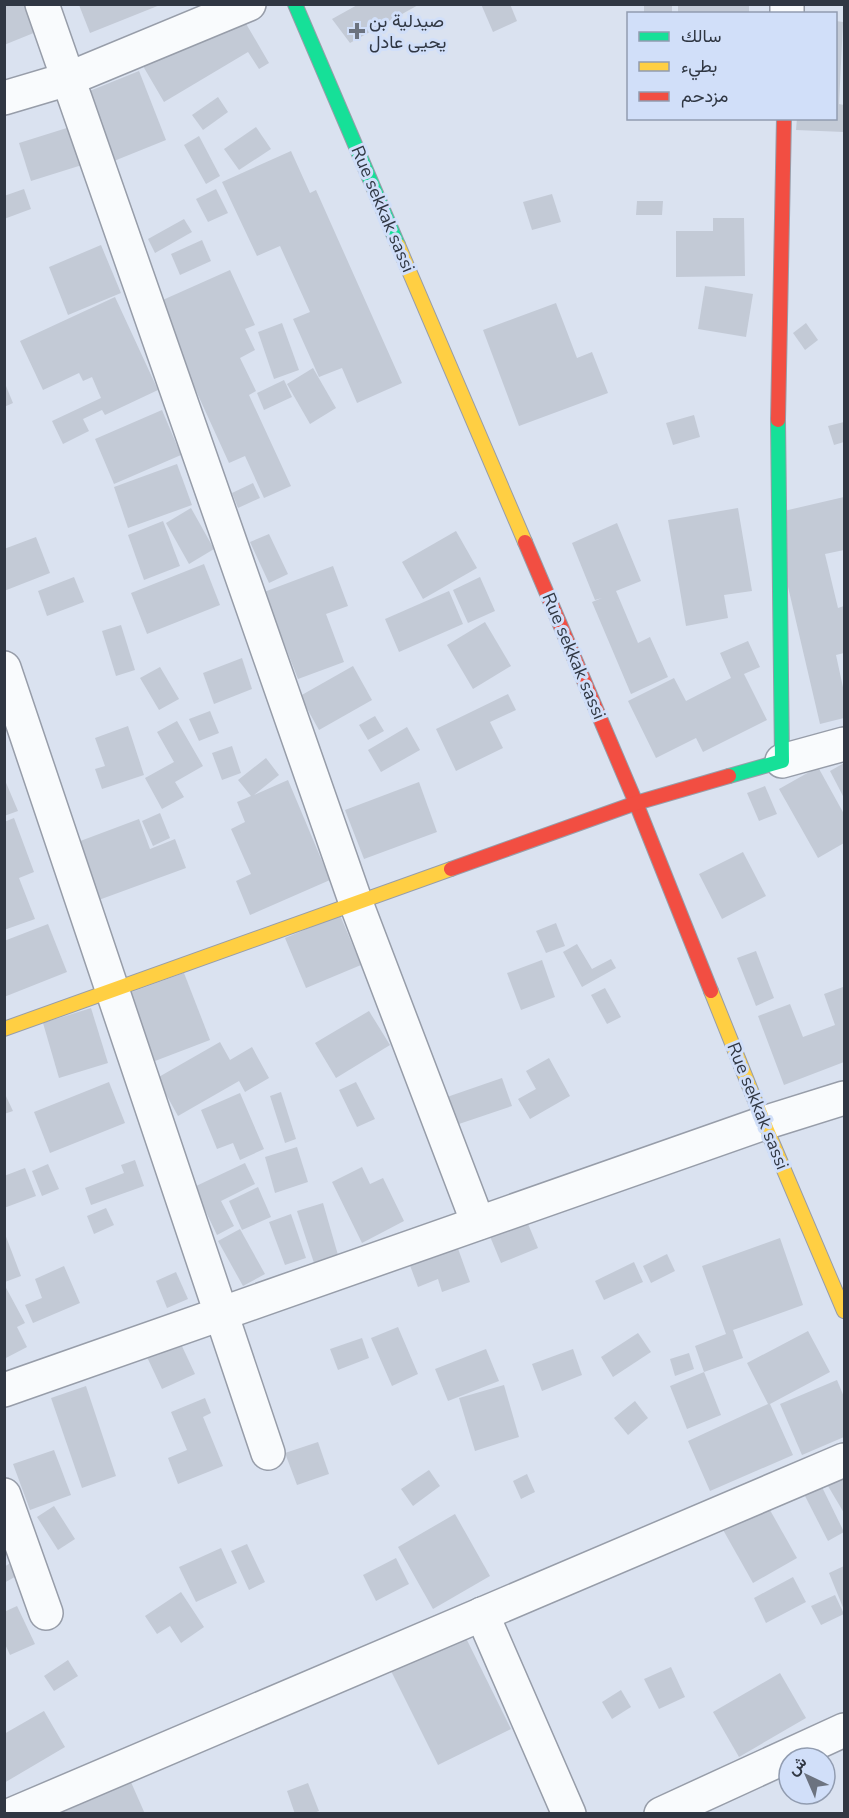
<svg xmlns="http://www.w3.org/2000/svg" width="849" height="1818" font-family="'Nunito Sans',Vazirmatn,sans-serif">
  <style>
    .building { fill: #c3cad6 }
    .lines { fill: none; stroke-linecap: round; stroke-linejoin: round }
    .street-casing { stroke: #979da9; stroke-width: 36 }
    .fast-casing { stroke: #979da9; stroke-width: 16 }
    .slow-casing { stroke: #979da9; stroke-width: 16 }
    .jam-casing { stroke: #979da9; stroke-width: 16 }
    .street { stroke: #f9fbfd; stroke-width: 33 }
    .fast { stroke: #16e098; stroke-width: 14 }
    .slow { stroke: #ffcf43; stroke-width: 14 }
    .jam { stroke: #f24e42; stroke-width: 14 }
    .poi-dot { fill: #6c7380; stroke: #d1dff9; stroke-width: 2 }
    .labels { text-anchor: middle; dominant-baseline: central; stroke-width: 6; stroke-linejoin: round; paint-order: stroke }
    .poi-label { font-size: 18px; fill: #303743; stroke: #d1dff9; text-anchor: start }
    .street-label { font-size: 18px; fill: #303743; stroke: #d1dff9 }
  </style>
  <rect width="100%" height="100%" fill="#dae2f0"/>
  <g class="building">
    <path d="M4,4H31L41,30L4,45Z"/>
    <path d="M359,4H420L350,43L332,19Z"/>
    <path d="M481,4H510L517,21L493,32Z"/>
    <path d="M644,4H672V14L644,13Z"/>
    <rect x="678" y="4" width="71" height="10"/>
    <path d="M79,5H160L90,33Z"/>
    <path d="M238,10L269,63L259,69L248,52L164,102L143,66Z"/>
    <path d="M836,21L843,22L839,104L844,105V132L796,130L797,118H836Z"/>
    <path d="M139,71L166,140L114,161L87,92Z"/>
    <path d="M218,97L228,112L203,130L192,115Z"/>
    <path d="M70,127L82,165L31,181L19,143Z"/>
    <path d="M256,127L271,149L239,170L224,149Z"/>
    <path d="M199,136L220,176L206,184L184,145Z"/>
    <path d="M291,151L310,193L316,190L402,383L357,403L342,368L319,377L293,319L310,312L280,246L257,256L222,182Z"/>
    <path d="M24,189L31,209L4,219V196Z"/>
    <path d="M216,189L228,213L208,222L196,199Z"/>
    <path d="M552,194L561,222L532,230L523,202Z"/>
    <path d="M637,201H663L662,215H636Z"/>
    <path d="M713,218H744L745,276L676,277V231H713Z"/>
    <path d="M184,219L192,232L155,253L148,239Z"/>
    <path d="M202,240L211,261L180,275L171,254Z"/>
    <path d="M101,245L121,293L68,315L49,267Z"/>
    <path d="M230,270L255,325L245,329L255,350L240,358L256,391L249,395L291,486L264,498L245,456L229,463L156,303Z"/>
    <path d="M705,286L753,294L746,337L698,329Z"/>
    <path d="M115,297L158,390L105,415L102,410L83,419L89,431L63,444L52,421L101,398L92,377L83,381L79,373L43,390L20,341Z"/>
    <path d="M556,303L577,358L592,352L608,393L519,426L483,330Z"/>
    <path d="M282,323L299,370L274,379L258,332Z"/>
    <path d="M806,323L818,340L805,350L793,333Z"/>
    <path d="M313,368L336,408L310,424L287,384Z"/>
    <path d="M284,380L292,397L264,410L257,393Z"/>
    <path d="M6,386L13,403L4,407V387Z"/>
    <path d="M162,410L181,455L114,484L95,439Z"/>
    <path d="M694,415L700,437L673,445L666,423Z"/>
    <path d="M844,422V442L834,445L828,426Z"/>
    <path d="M177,464L192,505L128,528L114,487Z"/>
    <path d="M253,483L260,498L238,508L232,493Z"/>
    <path d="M844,497V550L825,554L838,608L844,606V653L836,655L844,692V718L820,724L771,514Z"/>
    <path d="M191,508L214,549L189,564L166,523Z"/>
    <path d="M738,508L752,591L724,595L728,618L686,626L668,520Z"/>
    <path d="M163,521L180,566L144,580L128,535Z"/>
    <path d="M617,523L641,581L616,591L638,643L650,637L668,677L631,694L592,602L602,598L595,600L572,543Z"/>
    <path d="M456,531L477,568L423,599L402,562Z"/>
    <path d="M269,534L288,574L269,583L250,542Z"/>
    <path d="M36,537L50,573L4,591V549Z"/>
    <path d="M204,564L220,605L147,634L131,593Z"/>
    <path d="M333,566L348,606L326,614L344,662L298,679L264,592Z"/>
    <path d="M74,577L84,602L47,616L38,591Z"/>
    <path d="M480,577L495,611L468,623L453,590Z"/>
    <path d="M449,591L463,624L399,652L385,619Z"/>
    <path d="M485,622L511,666L473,689L447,645Z"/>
    <path d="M121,625L135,670L116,676L102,631Z"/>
    <path d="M748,641L760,667L744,674L767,720L703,752L696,738L656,758L628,701L674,678L686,701L731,678L720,653Z"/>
    <path d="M242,658L252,689L214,704L203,673Z"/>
    <path d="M353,666L372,700L319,730L300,696Z"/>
    <path d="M160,667L179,699L159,710L140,678Z"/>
    <path d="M508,694L516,710L490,722L503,748L456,771L436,729Z"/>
    <path d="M210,711L219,733L199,741L189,719Z"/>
    <path d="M375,716L384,731L368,740L359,725Z"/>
    <path d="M177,721L203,766L175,782L184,797L162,809L145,778L174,762L157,732Z"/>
    <path d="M128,726L144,775L102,789L95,769L105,766L95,738Z"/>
    <path d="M407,727L420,750L381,772L368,750Z"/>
    <path d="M232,746L241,773L222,780L212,753Z"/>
    <path d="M266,758L279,775L254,795L288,780L330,880L250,915L236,881L251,874L231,829L245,822L237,802L251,796L238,780Z"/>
    <path d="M844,763V798L830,771Z"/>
    <path d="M818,767L844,814V843L818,858L779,789Z"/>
    <path d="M4,778L18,811L4,816Z"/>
    <path d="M419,782L437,832L364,859L345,810Z"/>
    <path d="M765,786L777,814L759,821L747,793Z"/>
    <path d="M160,813L170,838L153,846L142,821Z"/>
    <path d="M14,818L34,872L19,878L35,919L4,930V822Z"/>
    <path d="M139,819L150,849L175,839L186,868L96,901L75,843Z"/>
    <path d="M743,852L766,896L722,919L699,874Z"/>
    <path d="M340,915L361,965L306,988L285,938Z"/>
    <path d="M556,923L565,946L546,953L536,931Z"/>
    <path d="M48,924L67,972L4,997V941Z"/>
    <path d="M577,944L592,969L611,959L616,968L582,987L563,952Z"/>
    <path d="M756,951L774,998L756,1006L737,958Z"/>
    <path d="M542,960L555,997L521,1010L507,973Z"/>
    <path d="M184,973L210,1040L155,1061L129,993Z"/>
    <path d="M843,987L844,993V1062L784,1085L758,1016L790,1004L803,1037L835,1025L824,994Z"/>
    <path d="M605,988L621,1017L607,1024L591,995Z"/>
    <path d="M91,1008L108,1063L59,1078L43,1023Z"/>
    <path d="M369,1011L390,1045L336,1078L315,1043Z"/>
    <path d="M220,1042L230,1060L252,1047L269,1078L245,1092L239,1081L178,1116L157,1078Z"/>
    <path d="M549,1058L570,1096L530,1119L518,1099L536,1089L526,1071Z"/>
    <path d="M502,1078L512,1106L456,1125L447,1097Z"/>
    <path d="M109,1082L125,1123L50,1153L34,1112Z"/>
    <path d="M356,1082L375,1119L357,1127L339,1090Z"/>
    <path d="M4,1092L13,1111L4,1114Z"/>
    <path d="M281,1092L296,1139L285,1143L270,1096Z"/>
    <path d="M240,1093L264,1149L240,1160L233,1143L217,1149L201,1110Z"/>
    <path d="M297,1147L308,1182L275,1193L265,1157Z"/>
    <path d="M135,1160L144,1186L91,1205L85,1188L124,1173L121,1165Z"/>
    <path d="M245,1163L255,1184L221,1201L234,1226L217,1235L194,1187Z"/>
    <path d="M48,1164L59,1189L42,1196L32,1171Z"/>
    <path d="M362,1167L370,1184L383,1178L404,1221L362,1243L332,1182Z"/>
    <path d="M25,1168L36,1196L4,1208V1176Z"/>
    <path d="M258,1187L271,1217L242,1230L229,1201Z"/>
    <path d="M323,1203L338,1255L314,1263L297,1211Z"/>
    <path d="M106,1208L114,1225L94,1234L87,1216Z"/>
    <path d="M291,1214L306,1258L285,1265L269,1222Z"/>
    <path d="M526,1219L538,1248L501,1263L489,1234Z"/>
    <path d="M240,1229L265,1274L243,1286L218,1241Z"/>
    <path d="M5,1234L21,1276L5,1282Z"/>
    <path d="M780,1238L803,1305L733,1330L743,1358L704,1372L695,1346L726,1334L702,1266Z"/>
    <path d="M456,1243L470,1282L442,1292L438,1279L418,1287L408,1260Z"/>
    <path d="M667,1254L675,1271L651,1283L643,1266Z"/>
    <path d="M634,1262L643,1282L604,1300L595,1281Z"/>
    <path d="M64,1266L80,1303L33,1323L25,1305L42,1298L35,1279Z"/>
    <path d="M176,1272L188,1299L167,1308L156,1281Z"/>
    <path d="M4,1284L25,1323L17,1327L27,1347L4,1359Z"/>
    <path d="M398,1327L418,1374L392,1386L371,1338Z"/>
    <path d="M808,1331L830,1372L770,1404L793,1455L710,1491L688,1441L768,1404L747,1363Z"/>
    <path d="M638,1333L651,1352L613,1377L601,1357Z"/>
    <path d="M362,1338L369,1358L338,1370L330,1349Z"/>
    <path d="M180,1342L195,1374L162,1389L147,1357Z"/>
    <path d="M486,1349L499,1381L448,1401L435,1369Z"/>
    <path d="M573,1349L582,1375L542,1391L532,1364Z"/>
    <path d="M689,1353L694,1369L675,1376L670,1359Z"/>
    <path d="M704,1372L721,1415L687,1429L670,1386Z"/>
    <path d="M837,1380L844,1397V1437L802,1455L780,1404Z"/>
    <path d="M504,1385L519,1437L475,1451L459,1398Z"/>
    <path d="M86,1386L116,1476L82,1488L51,1398Z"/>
    <path d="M205,1398L211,1413L203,1417L223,1466L178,1484L168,1458L187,1450L171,1412Z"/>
    <path d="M635,1401L648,1418L628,1435L614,1418Z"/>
    <path d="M318,1442L329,1474L297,1485L285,1453Z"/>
    <path d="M54,1450L71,1495L30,1510L13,1464Z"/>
    <path d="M429,1470L440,1486L413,1506L401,1489Z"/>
    <path d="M527,1474L535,1492L521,1499L513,1481Z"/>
    <path d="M844,1476V1513L828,1486Z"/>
    <path d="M821,1485L844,1532L828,1541L804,1494Z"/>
    <path d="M766,1503L797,1558L753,1583L722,1528Z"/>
    <path d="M54,1506L75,1539L58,1550L37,1517Z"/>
    <path d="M455,1514L490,1576L433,1609L398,1547Z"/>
    <path d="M247,1544L265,1582L249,1590L231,1551Z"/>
    <path d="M221,1548L237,1583L196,1602L179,1567Z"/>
    <path d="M396,1558L409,1584L376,1601L363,1575Z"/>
    <path d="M12,1562L20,1574L4,1583V1567Z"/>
    <path d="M844,1566V1610L829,1573Z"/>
    <path d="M793,1577L806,1602L766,1623L754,1598Z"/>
    <path d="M181,1592L204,1627L181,1643L170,1626L157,1634L145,1616Z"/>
    <path d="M835,1595L844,1614L821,1625L811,1606Z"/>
    <path d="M17,1606L35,1644L10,1655L4,1642V1612Z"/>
    <path d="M462,1630L511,1729L438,1765L389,1667Z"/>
    <path d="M68,1660L78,1676L54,1691L44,1676Z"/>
    <path d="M671,1667L685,1697L659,1709L644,1679Z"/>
    <path d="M780,1673L806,1718L739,1757L713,1712Z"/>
    <path d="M621,1690L631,1707L612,1719L602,1702Z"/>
    <path d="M44,1711L65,1747L4,1783V1734Z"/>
    <path d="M127,1773L145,1814H49Z"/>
    <path d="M308,1783L319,1811L311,1814H295L287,1791Z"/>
  </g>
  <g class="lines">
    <g class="street-casing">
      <g id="street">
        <path d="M42,4L356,903L478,1223"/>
        <path d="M787,14V4"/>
        <path d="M4,98L68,79L249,4"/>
        <path d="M4,668L268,1453"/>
        <path d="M782,761L844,744"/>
        <path d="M4,1390L764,1123L844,1098"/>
        <path d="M4,1495L46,1613"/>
        <path d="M482,1614L569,1814"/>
        <path d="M13,1814L844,1460"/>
        <path d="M661,1814L844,1730"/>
      </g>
    </g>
    <g class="fast-casing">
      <g id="fast">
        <path d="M295,4L398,245"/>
        <path d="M729,776L782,761L778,420"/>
      </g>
    </g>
    <g class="slow-casing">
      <g id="slow">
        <path d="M398,245L525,542"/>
        <path d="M711,991L764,1123L844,1311"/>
        <path d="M4,1029L451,869"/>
      </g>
    </g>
    <g class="jam-casing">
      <g id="jam">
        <path d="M778,420L784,118"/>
        <path d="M525,542L636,803L711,991"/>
        <path d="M451,869L636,803L729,776"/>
      </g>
    </g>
    <use href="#street" class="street"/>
    <use href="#fast" class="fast"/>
    <use href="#slow" class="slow"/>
    <use href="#jam" class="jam"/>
  </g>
  <path class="poi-dot" d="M354 22h6v6h6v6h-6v6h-6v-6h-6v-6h6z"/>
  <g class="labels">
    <g class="poi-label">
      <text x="369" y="21">صيدلية بن<tspan x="369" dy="21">يحيى عادل</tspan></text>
    </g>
    <g class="street-label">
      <text transform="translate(383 209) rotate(67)">Rue sekkak sassi</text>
      <text transform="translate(574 656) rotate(67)">Rue sekkak sassi</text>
      <text transform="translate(758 1106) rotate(68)">Rue sekkak sassi</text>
    </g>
  </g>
  <rect width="849" height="1818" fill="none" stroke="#303743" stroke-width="12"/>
  <rect x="627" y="12" width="210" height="108" fill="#d1dff9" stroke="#919cb0" stroke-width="1.5"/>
  <rect x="639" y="32" width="30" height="9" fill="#16e098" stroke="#919cb0" stroke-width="1.5"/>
  <text x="681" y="42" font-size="18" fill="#303743">سالك</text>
  <rect x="639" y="62" width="30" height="9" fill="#ffcf43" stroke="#919cb0" stroke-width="1.5"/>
  <text x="681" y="72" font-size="18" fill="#303743">بطيء</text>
  <rect x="639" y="92" width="30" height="9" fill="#f24e42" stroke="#919cb0" stroke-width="1.5"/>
  <text x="681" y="102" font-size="18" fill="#303743">مزدحم</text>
  <g transform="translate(807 1776) rotate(316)"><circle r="28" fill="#d1dff9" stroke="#919cb0" stroke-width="1.5"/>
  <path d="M0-4.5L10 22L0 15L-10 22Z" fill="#6c7380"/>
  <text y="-9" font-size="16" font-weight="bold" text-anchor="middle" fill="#303743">ش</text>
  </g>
</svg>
